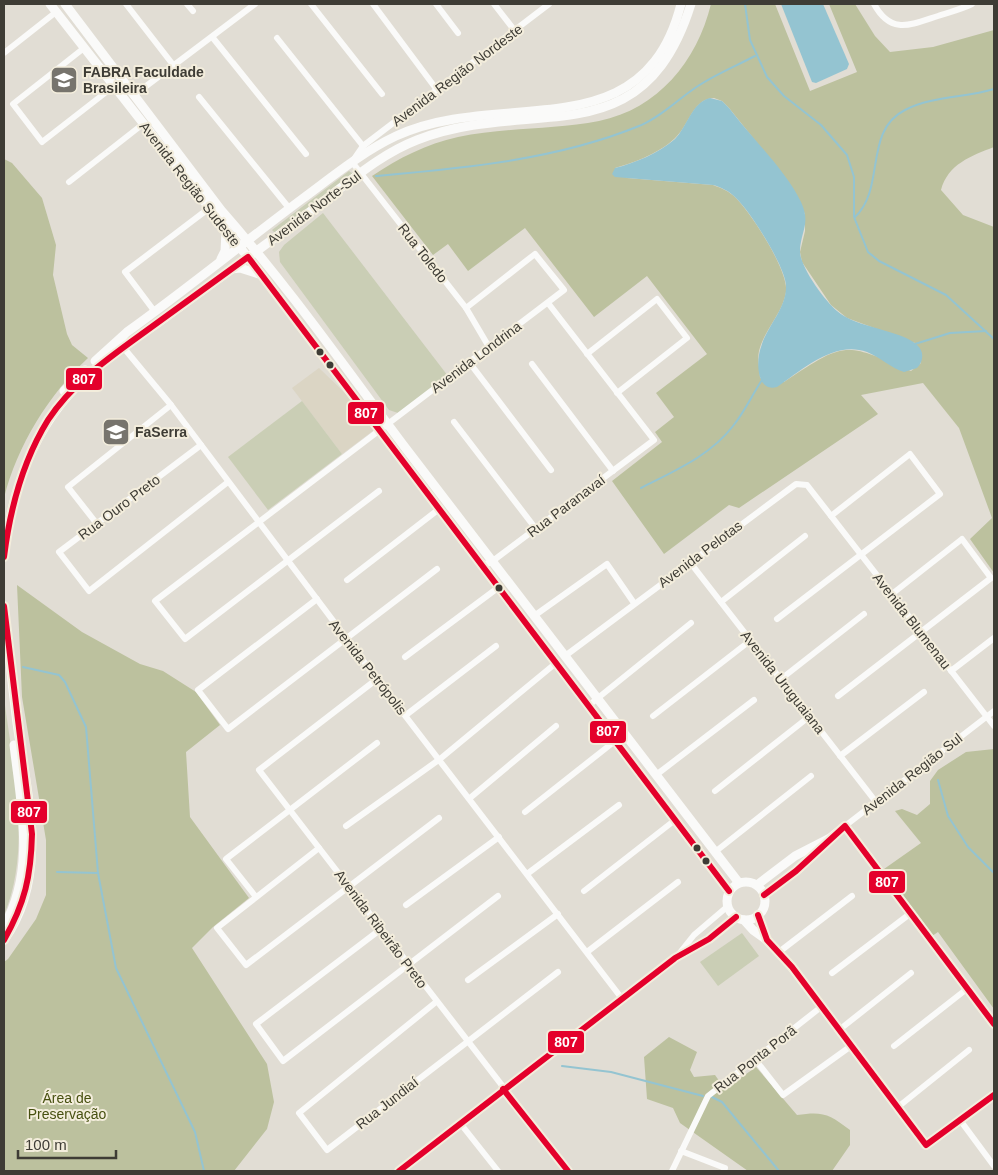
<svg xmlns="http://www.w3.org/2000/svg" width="998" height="1175" font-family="Arial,sans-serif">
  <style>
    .built { fill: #dbd5c4 }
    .green { fill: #caceb5 }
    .forest { fill: #bcc19e; fill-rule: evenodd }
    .water { fill: #94c4d1 }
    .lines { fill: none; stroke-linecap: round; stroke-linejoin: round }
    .stream { stroke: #94c4d1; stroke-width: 2 }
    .street { stroke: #fafaf9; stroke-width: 6 }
    .secondary { stroke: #fafaf9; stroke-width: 9 }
    .bus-1-casing { stroke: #f3eddc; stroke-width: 10 }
    .bus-1 { stroke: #e4002b; stroke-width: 6 }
    .bus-dot { fill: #3e3c35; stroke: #f3eddc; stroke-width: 2 }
    .labels { text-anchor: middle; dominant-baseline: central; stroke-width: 4; stroke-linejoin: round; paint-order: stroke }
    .poi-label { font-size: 14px; font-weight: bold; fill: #3e3c35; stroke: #f3eddc; text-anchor: start }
    .street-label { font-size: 14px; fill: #3e3c35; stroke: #f3eddc }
    .park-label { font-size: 14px; fill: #475010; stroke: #f3eddc }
    .line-badge { stroke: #f3eddc; stroke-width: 2 }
    .badge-label { font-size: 14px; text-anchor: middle; font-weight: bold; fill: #fff }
  </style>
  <rect width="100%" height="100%" fill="#e1ddd4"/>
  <path class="built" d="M319,368L347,395L374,430L342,454L292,388Z"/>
  <g class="green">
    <path d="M349,171L353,174L275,233L272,230Z"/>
    <path d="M323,213L448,376L398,413L389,410L280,262L279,252L284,245Z"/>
    <path d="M302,401L342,454L268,510L228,457Z"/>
    <path d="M4,698C13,767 32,849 4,915Z"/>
    <path d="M742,933L759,956L718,986L700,962Z"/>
  </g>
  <g class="forest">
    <path d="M711,4H775L810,91L857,72L829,4H855L875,36L890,52L933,47L994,30V147C971,156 948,164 941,190L963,215L994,227V573L970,539L992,518L959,428L923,383L861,395L878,414L739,508L729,505L664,554L612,481L662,442L655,432L674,417L656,393L707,354L647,276L594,317L525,228L468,271L448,244L433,255L372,176C399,158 426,144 458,137C504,127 553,130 599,121C658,109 697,61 711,4ZM714,98L722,101L729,108L787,180L805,214V231L800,252L802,262L831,305L847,318L915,343L921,363L911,371C844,342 846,341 784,382L760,378C760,369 757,360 759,351C764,330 783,313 786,292C789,271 751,213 736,198C729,191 721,188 713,185L627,178L615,168C636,162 662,152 677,136C689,124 694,98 714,98Z"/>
    <path d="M4,159L12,163L42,198L56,245L53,275L67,334L72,345L88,358C49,394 17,446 4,498Z"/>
    <path d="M17,585L82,632L140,664L163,671L196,692L220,725L186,752L190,817L249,898L213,927L192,948L267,1064L274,1102L267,1129L234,1171H4V962L8,959L36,919L46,895V840L22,697Z"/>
    <path d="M994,749V1009L938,932L932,936L884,869L921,843L895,811L902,809L917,815L930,804V781L938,770L966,752Z"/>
    <path d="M669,1037L697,1052L690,1070L694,1077L715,1075L725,1089L756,1067L797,1115C823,1111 829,1114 850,1130V1145L832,1171H748L680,1123L673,1108L647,1099L644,1057Z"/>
  </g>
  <g class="water">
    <path d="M781,4H823L849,64L847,69L816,83L812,82Z"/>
    <path d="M710,98L722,101L729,108C750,136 787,172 801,202C811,223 801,231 800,250C799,266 825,301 837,311C856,328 902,330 917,345C925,352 923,362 917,368L904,372C891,368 880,357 867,352C834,340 802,370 777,387C756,393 756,360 761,347C767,326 786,309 786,287C787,269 750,211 736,198C729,191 721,187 713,185L627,178L615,177L612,174L615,168C635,163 659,153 675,139C687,127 692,102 710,98Z"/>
  </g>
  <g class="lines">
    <g class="stream">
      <path d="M745,4L750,40L767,77L784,96L821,125L847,155L854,177V217L868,252L879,261L946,295L994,339"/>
      <path d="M376,176C464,168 556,160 639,126C661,117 678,99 698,86C716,74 736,66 755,56"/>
      <path d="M855,217C886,188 863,131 905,110C932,96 965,98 994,89"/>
      <path d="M915,344L950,333L986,331"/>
      <path d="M641,488C674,471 710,456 733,426C745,411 752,395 762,380"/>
      <path d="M23,667L59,675L65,682L86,727L98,873L116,968L195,1132L204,1171"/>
      <path d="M938,780L948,816L968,847L994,873"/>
      <path d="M57,872L98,873"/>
      <path d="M562,1066L611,1072L703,1096"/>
      <path d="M712,1097L722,1102L779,1171"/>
    </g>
    <g class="street">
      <path d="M126,4L174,66"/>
      <path d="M187,4L193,11"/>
      <path d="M311,4L382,94"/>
      <path d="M373,4L437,90"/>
      <path d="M436,4L458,33"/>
      <path d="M494,4L515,31"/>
      <path d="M874,4C891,35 910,25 938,16C950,12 962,9 972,4"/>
      <path d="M213,38L306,154"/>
      <path d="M277,38L363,146"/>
      <path d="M84,48L13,104L42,142L114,86"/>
      <path d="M4,53L56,12"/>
      <path d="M133,96L255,4"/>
      <path d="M199,97L289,208"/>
      <path d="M69,182L143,124"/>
      <path d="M155,312L125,272L208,209"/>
      <path d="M126,334L123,339V347L171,405L377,679L623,1000"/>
      <path d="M489,347L466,308L352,162L363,146L549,4"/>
      <path d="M587,354L657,299L687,338L617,393"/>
      <path d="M469,362L551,470"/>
      <path d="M532,364L613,471"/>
      <path d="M454,422L536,529"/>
      <path d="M201,445L59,552L89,591L228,482"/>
      <path d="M379,491L185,639L155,601L564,290L535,254L466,308"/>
      <path d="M97,524L68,487L171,405"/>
      <path d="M481,561L484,564L490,563L654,440L548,303"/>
      <path d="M689,561L876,802"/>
      <path d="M347,580L439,509"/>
      <path d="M317,599L198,690L228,729L437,569"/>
      <path d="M721,602L805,536"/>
      <path d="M534,616L607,564L634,603"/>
      <path d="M777,619L940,494L910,454L831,516"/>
      <path d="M565,656L796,484L807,485L994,726"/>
      <path d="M405,657L499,587"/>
      <path d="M951,671L994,638"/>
      <path d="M377,679L259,770L568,1171"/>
      <path d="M781,679L864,614"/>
      <path d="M838,696L991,578L962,539L892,594"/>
      <path d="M588,706L691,623"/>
      <path d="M406,715L496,646"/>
      <path d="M653,716L751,640"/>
      <path d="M840,756L924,692"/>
      <path d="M656,775L754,700"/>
      <path d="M715,791L810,716"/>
      <path d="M470,798L556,726"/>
      <path d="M525,812L615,741"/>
      <path d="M346,826L440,759L556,663"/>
      <path d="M845,826L994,711"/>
      <path d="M319,848L217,928L246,965L439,818"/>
      <path d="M715,852L811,776"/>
      <path d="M527,874L619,805"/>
      <path d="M584,891L675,820"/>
      <path d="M256,897L226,859L377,743"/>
      <path d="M406,905L499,837"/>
      <path d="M381,929L256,1024L283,1061L498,896"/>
      <path d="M587,952L678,882"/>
      <path d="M779,952L852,896"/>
      <path d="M678,955L694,935L728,906"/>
      <path d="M832,973L911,913"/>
      <path d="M468,980L558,914"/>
      <path d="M436,1002L299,1113L327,1150L558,972"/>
      <path d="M839,1030L911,973"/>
      <path d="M894,1046L968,988"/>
      <path d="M754,1058L783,1095L851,1046"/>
      <path d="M898,1107L969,1050"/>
      <path d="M960,1120L994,1166"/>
      <path d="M460,1123L498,1171"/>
      <path d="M681,1151L725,1168L724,1171"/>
      <path d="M399,1171L503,1089L675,958L709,939L736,917"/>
      <path d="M672,1171L708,1096L821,1007"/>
    </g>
    <g class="secondary">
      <path d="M50,4L264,278L729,891"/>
      <path d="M65,4L221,210C287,285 344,366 404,446C516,591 627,738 739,883"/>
      <path d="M221,259L225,251L226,231"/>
      <path d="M231,269L240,268L259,274"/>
      <path d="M95,361L127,332C187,289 243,243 302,199C332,177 362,152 396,136C501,87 643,153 681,4"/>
      <path d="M64,391L85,370"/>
      <path d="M4,557C10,502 26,448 61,404C88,370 124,347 159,322C192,298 225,274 258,250C284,231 309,213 334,193C360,173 386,152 417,140C532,95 642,160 691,4"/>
      <path d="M4,606C8,645 12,684 17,723C27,794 50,876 4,940"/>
      <circle cx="746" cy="901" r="19"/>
      <path d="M757,885L795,856L830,838L845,826L994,1024"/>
      <path d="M764,895L796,871L825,843"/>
      <path d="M744,920L753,930L767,940L792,967L926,1145L994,1095"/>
      <path d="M4,926C36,870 21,806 14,745"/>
    </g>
    <g class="bus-1-casing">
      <g id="bus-1">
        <path d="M4,557C10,509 22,462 48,420C72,383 110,357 146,331C180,306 214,282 248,257L729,891"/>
        <path d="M4,606L32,834C31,876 25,903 4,940"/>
        <path d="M764,895L796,871L845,826L994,1024"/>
        <path d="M758,915L767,940L792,967L926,1145L994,1095"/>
        <path d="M503,1089L568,1171"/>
        <path d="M399,1171L675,958L709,939L736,917"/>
      </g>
    </g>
    <use href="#bus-1" class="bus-1"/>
  </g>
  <defs>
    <g id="university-square" transform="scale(1.4375)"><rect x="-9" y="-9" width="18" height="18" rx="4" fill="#77746d" stroke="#f3eddc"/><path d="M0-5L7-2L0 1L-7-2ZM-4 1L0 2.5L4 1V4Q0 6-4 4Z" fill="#fff"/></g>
  </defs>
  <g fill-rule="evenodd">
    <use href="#university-square" x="64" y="80"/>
    <use href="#university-square" x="116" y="432"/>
  </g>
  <g class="bus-dot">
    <circle cx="320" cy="352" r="4.5"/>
    <circle cx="330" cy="365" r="4.5"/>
    <circle cx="499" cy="588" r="4.5"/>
    <circle cx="697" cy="848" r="4.5"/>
    <circle cx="706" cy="861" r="4.5"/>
  </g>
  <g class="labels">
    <g class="poi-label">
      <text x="83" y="72">FABRA Faculdade<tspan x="83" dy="16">Brasileira</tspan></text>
      <text x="135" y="432">FaSerra</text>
    </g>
    <g class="street-label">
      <text transform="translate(457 75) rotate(-37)">Avenida Região Nordeste</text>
      <text transform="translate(190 184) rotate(52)">Avenida Região Sudeste</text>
      <text transform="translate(314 208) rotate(-37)">Avenida Norte-Sul</text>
      <text transform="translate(423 253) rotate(52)">Rua Toledo</text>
      <text transform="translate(476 357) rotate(-37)">Avenida Londrina</text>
      <text transform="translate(566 506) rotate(-37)">Rua Paranavaí</text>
      <text transform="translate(119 507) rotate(-37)">Rua Ouro Preto</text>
      <text transform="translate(700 554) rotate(-37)">Avenida Pelotas</text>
      <text transform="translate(912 621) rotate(52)">Avenida Blumenau</text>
      <text transform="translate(368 667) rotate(52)">Avenida Petrópolis</text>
      <text transform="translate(783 682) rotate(52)">Avenida Uruguaiana</text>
      <text transform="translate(912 774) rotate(-38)">Avenida Região Sul</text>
      <text transform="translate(381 929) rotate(53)">Avenida Ribeirão Preto</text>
      <text transform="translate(755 1059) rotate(-38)">Rua Ponta Porã</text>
      <text transform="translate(387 1103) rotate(-38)">Rua Jundiaí</text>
    </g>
    <g class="park-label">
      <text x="67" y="1098">Área de<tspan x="67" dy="16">Preservação</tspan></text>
    </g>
  </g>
  <g class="line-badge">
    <rect x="65" y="367" width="38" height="24" rx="5" fill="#e4002b"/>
    <rect x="347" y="401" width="38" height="24" rx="5" fill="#e4002b"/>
    <rect x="589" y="720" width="38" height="24" rx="5" fill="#e4002b"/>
    <rect x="10" y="800" width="38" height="24" rx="5" fill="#e4002b"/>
    <rect x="868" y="870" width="38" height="24" rx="5" fill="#e4002b"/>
    <rect x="547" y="1030" width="38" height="24" rx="5" fill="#e4002b"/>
  </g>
  <g class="badge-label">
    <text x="84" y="384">807</text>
    <text x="366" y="418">807</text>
    <text x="608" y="736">807</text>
    <text x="29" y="817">807</text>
    <text x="887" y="887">807</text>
    <text x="566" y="1047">807</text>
  </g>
  <rect width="998" height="1175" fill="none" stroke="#3e3c35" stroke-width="10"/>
  <path d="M18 1150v8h98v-8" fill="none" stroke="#3e3c35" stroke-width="2.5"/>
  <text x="25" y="1150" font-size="15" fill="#3e3c35" stroke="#f3eddc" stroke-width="4" paint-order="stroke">100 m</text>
</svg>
